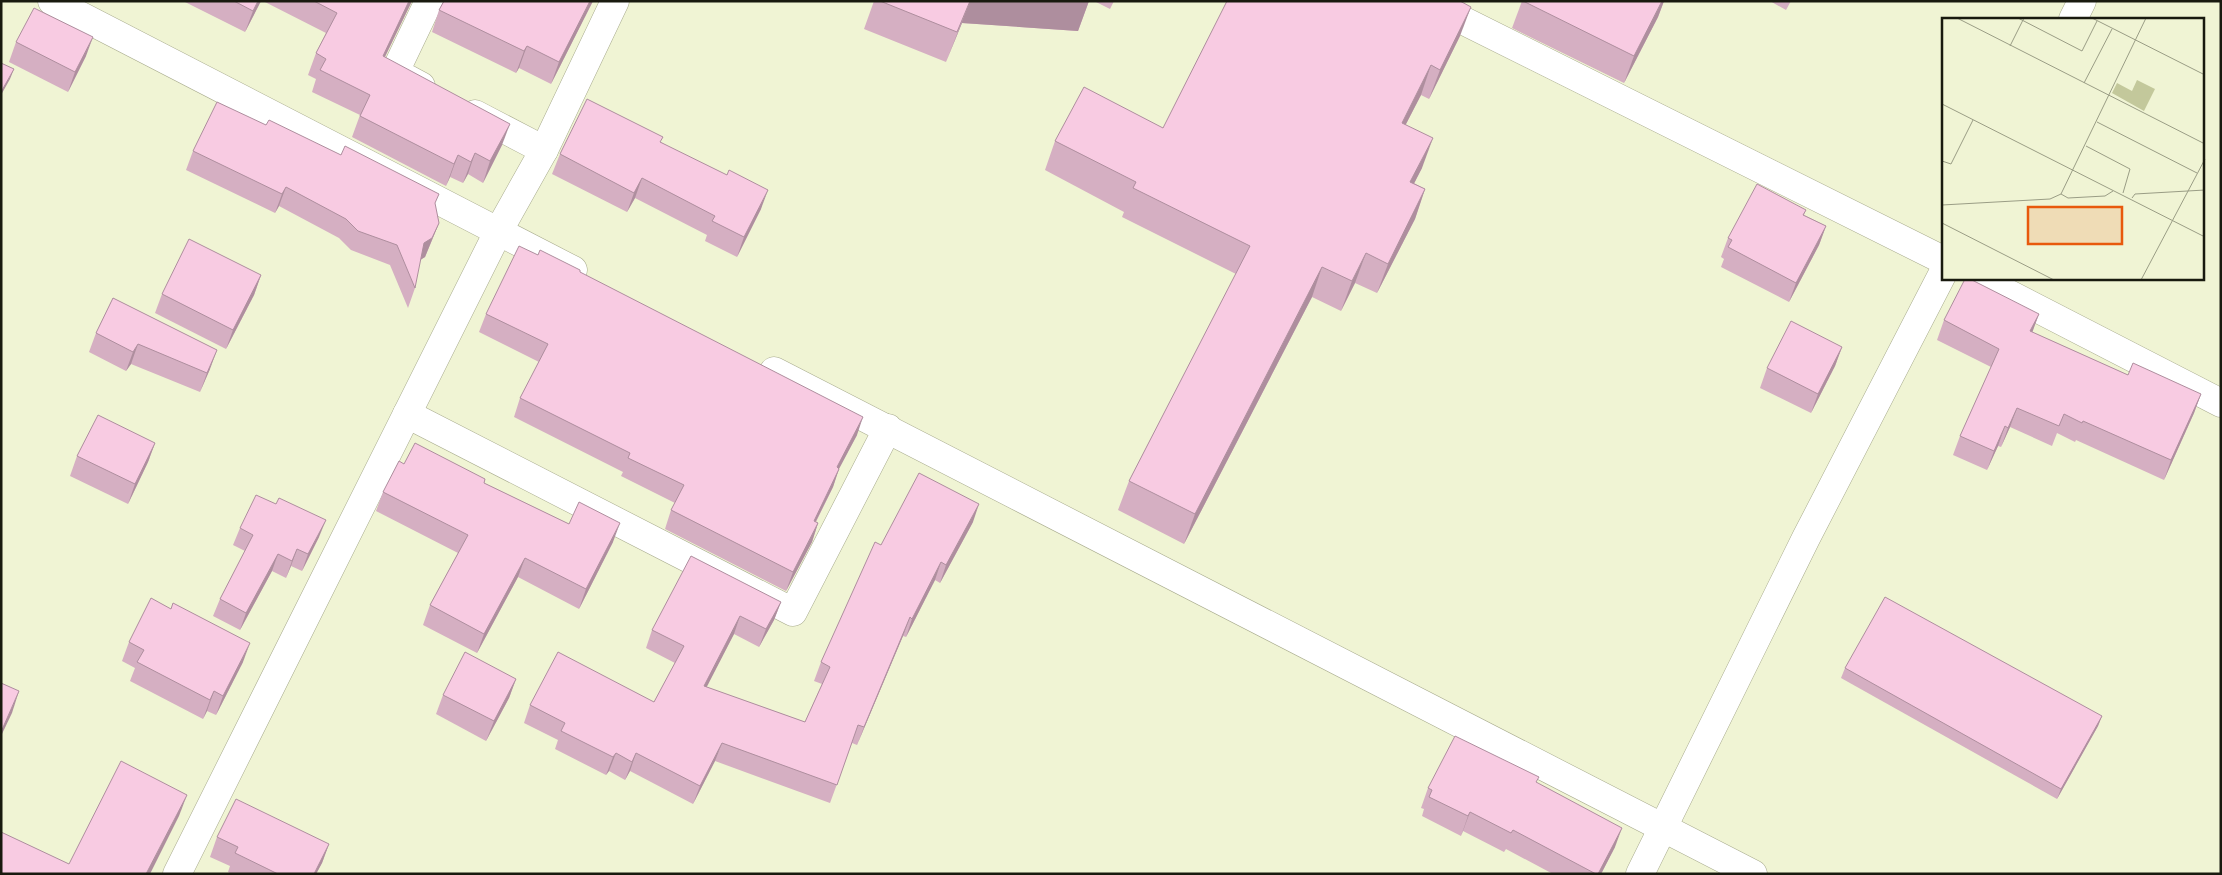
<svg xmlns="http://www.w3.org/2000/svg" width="2222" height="875" font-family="Ubuntu,sans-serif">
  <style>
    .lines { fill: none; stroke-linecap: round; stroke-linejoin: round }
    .minor-casing { stroke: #a8ab8e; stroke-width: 29 }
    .minor { stroke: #fff; stroke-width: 28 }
    .wall { fill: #d5afc2 }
    .shaded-wall { fill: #ae8e9e }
    .building { fill: #f8cbe2; stroke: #ae8e9e }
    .inset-road { fill: none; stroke: #9a9d85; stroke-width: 1 }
    .view { fill: #e8590c; fill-opacity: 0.15; stroke: #e8590c; stroke-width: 2.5 }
    .inset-edge { fill: none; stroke: #191a0f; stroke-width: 2.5 }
  </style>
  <rect width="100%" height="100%" fill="#f0f4d4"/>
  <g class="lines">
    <g class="minor-casing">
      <g id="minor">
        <path d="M52,1L573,270"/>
        <path d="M1424,1L1943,260"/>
        <path d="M2073,19L2082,1"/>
        <path d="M421,86L395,72L429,1"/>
        <path d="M475,114L544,150"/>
        <path d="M1980,279L2221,403"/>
        <path d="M774,371L1753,874"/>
        <path d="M407,414L793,612L888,428"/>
        <path d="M177,874L498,232L544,150L615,1"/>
        <path d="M1640,874L1806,538L1943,273"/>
      </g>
    </g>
    <use href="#minor" class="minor"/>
  </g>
  <g class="wall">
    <path d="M185,1H261L245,32L185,2Z"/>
    <path d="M263,1H412L385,57L502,145L483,183L468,174L463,183L450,177L446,186L352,137L360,115L312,92L316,79L308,75L316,53L326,33Z"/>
    <path d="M444,1H593L551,84L519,68L516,73L432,32L439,10Z"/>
    <path d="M874,1H1089L1078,31L962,23L946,62L864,29Z"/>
    <path d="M1094,1H1114L1110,9Z"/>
    <path d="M1522,1H1664L1658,17L1624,83L1512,28Z"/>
    <path d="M1770,1H1791L1786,10Z"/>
    <path d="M1460,36L1429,99L1421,95L1406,124L1422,168L1414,183L1425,189L1415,219L1377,293L1355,283L1341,311L1312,297L1184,544L1118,510L1129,481L1236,274L1122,217L1124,212L1045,170L1055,141L1163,128Z"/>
    <path d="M16,42L86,56L68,92L9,62Z"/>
    <path d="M661,142L761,209L737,257L705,241L707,235L635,198L627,212L552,174L560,154Z"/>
    <path d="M193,151L435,205L439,223L425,257L420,260L415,288L408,308L390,265L351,250L339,238L279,206L275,213L186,170Z"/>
    <path d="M1806,210L1804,215L1826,226L1819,245L1789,302L1721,267L1724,259L1721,257L1728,238Z"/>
    <path d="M538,255L580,272L857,435L839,468L833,487L816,522L818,523L812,542L786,591L665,529L671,510L675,503L621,476L623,472L514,417L520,398L539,362L479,332L486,314Z"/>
    <path d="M261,275L254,295L226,349L155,313L162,294Z"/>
    <path d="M113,298L210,369L200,392L131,364L126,371L89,352L96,333Z"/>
    <path d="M2039,314L2032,332L2128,375L2201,394L2194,413L2164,480L2076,440L2075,442L2057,433L2052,446L2010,427L2001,447L1998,446L1987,470L1953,455L1960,436L1991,367L1937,340L1944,320Z"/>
    <path d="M1842,347L1835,366L1811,413L1760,388L1767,368Z"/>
    <path d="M155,443L148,462L128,504L70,476L77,456Z"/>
    <path d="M404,464L485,479L484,483L569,524L613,542L579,609L518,577L477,653L423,625L430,605L458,553L376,511L383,492Z"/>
    <path d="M973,522L940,583L935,580L906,637L903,636L857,745L852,743L830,803L715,761L693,804L630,771L625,780L609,771L606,775L555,749L558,740L524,723L530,705L654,702L675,663L646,648L652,630L781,602L774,620L759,647L734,634L706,687L805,722L822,684L814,681L821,662L881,545Z"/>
    <path d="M240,528L319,537L302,571L291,566L286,578L272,571L240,630L213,616L220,599L245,551L233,545Z"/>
    <path d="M129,642L243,662L216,715L207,711L203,719L130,681L135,668L122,661Z"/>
    <path d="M1845,668L2102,716L2098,726L2057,799L1841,678Z"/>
    <path d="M516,679L509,698L486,741L436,714L443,695Z"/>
    <path d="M1537,783L1615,847L1601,874H1553L1506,849L1504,852L1463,831L1461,836L1422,816L1424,809L1421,808L1428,788Z"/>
    <path d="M217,837L329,844L322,863L316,874H231L228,872L230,866L210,857Z"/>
  </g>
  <g class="shaded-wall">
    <path d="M258,1H261L245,32L253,11Z"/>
    <path d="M409,1H412L375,77L383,56Z"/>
    <path d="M590,1H593L551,84L559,62Z"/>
    <path d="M970,1H1089L1078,31L962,23L946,62Z"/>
    <path d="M1662,1H1664L1658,17L1624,83L1634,56Z"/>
    <path d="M1471,7L1460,36L1429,99L1440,70Z"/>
    <path d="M93,37L86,56L68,92L75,72Z"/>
    <path d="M527,46L519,68L516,73L524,51Z"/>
    <path d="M1431,65L1421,95L1391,153L1402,123Z"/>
    <path d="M14,69L10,79L1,95V92Z"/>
    <path d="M510,124L502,145L483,183L490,161Z"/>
    <path d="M1433,138L1422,168L1400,211L1410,182Z"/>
    <path d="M475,153L468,174L463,183L471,162Z"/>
    <path d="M458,155L450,177L446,186L454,164Z"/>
    <path d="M642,178L635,198L627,212L634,193Z"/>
    <path d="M286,187L279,206L275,213L282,194Z"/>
    <path d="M1425,189L1415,219L1377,293L1388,264Z"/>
    <path d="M768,190L761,209L737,257L744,237Z"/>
    <path d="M439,223L425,257L417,262L424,243Z"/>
    <path d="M1826,226L1819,245L1789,302L1796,283Z"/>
    <path d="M1366,253L1355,283L1341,311L1352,281Z"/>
    <path d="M1322,267L1312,297L1184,544L1195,514Z"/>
    <path d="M261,275L254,295L226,349L233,330Z"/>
    <path d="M2039,314L2032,333L2030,331Z"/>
    <path d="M138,344L131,364L126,371L133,352Z"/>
    <path d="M1842,347L1835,366L1811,413L1818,394Z"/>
    <path d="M217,350L210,369L200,392L207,373Z"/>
    <path d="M2201,394L2194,413L2164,480L2171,460Z"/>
    <path d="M2017,408L2010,427L2001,447L2008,428Z"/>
    <path d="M863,417L857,435L830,486L837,467Z"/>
    <path d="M2005,426L1998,446L1987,470L1994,451Z"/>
    <path d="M155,443L148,462L128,504L135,484Z"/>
    <path d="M839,469L833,487L807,539L814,521Z"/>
    <path d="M979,504L973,522L940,583L946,565Z"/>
    <path d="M326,520L319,537L302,571L308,554Z"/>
    <path d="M620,523L613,542L579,609L586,589Z"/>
    <path d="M818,523L812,542L786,591L793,572Z"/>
    <path d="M297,549L291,566L286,578L292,561Z"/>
    <path d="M278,554L272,571L240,630L246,613Z"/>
    <path d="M525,558L518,577L477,653L484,634Z"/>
    <path d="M941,562L935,580L906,637L912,619Z"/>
    <path d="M781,602L774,620L759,647L766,629Z"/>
    <path d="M740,616L734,634L698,704L704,686Z"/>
    <path d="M910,617L903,636L857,745L864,727Z"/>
    <path d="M250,643L243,662L216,715L223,696Z"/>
    <path d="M516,679L509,698L486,741L494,721Z"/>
    <path d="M19,691L12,713L1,736V732Z"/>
    <path d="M214,691L207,711L203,719L210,700Z"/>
    <path d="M2102,716L2098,726L2057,799L2061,789Z"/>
    <path d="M722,743L715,761L693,804L700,786Z"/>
    <path d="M616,753L609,771L606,775L613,757Z"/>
    <path d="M636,753L630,771L625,780L632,762Z"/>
    <path d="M187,795L179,816L150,874H146Z"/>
    <path d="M1470,812L1463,831L1461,836L1468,816Z"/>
    <path d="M1622,828L1615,847L1601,874H1598Z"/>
    <path d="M329,844L322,863L316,874H314Z"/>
  </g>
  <g class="building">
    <path d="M234,1H258L253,11Z"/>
    <path d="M314,1H409L383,56L510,124L490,161L475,153L471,162L458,155L454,164L360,116L370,95L320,70L326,59L316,53L337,13Z"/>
    <path d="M444,1H590L559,62L527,46L524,51L439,10Z"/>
    <path d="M880,1H970L957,32Z"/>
    <path d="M1227,1H1460L1471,7L1440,70L1431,65L1402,123L1433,138L1410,182L1425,189L1388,264L1366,253L1352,281L1322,267L1195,514L1129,481L1250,246L1133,188L1136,182L1055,141L1084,87L1163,128Z"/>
    <path d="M1523,1H1662L1634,56Z"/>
    <path d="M34,8L93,37L75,72L16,42Z"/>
    <path d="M1,63L14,69L1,92Z"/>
    <path d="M587,99L663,137L660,142L727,175L729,170L768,190L744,237L712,221L715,216L642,178L634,193L560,154Z"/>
    <path d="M217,102L266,125L269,120L341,155L345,146L439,194L435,203L439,223L432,238L424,243L415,288L397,245L358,231L346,219L286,187L282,194L193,151Z"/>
    <path d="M1757,184L1806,210L1803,215L1826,226L1796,283L1728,247L1732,240L1728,238Z"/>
    <path d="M189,239L261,275L233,330L162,294Z"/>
    <path d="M519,246L538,255L540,250L580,270V272L863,417L837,467L839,469L814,521L818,523L793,572L671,510L684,485L628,458L630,453L520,398L548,344L486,314Z"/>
    <path d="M1965,279H1970L2039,314L2030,331L2128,375L2133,363L2201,394L2171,460L2083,421L2082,423L2064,414L2059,426L2017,408L2008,428L2005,426L1994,451L1960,436L1999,349L1944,320Z"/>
    <path d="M113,298L217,350L207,373L138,344L133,352L96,333Z"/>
    <path d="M1791,321L1842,347L1818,394L1767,368Z"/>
    <path d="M98,415L155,443L135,484L77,456Z"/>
    <path d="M415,443L485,479L484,483L569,524L579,502L620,523L586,589L525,558L484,634L430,605L468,535L383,492L399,461L404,464Z"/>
    <path d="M919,473L979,504L946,565L941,562L912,619L910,617L864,727L858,725L837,785L722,743L700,786L636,753L632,762L616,753L613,757L561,731L565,723L530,705L558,652L654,702L684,646L652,630L691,556L781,602L766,629L740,616L704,686L805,722L830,667L821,662L875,542L881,545Z"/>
    <path d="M256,495L276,504L279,498L326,520L308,554L297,549L292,561L278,554L246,613L220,599L253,535L240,528Z"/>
    <path d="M1885,597L2102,716L2061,789L1845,668Z"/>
    <path d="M151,598L171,609L173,603L250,643L223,696L214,691L210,700L137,662L144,650L129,642Z"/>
    <path d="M465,652L516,679L494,721L443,695Z"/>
    <path d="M1,683L19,691L1,732Z"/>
    <path d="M1455,736L1539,777L1536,782L1622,828L1598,874H1596L1513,830L1511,833L1470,812L1468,816L1429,797L1432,790L1428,788Z"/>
    <path d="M121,761L187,795L146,874H1V832L69,864Z"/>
    <path d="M236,799L329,844L314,874H278L235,853L238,847L217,837Z"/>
  </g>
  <g transform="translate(1942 18)">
    <rect width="262" height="262" fill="#f0f4d4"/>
    <path d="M195,62L213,71L202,93L170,75L175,65L190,73Z" fill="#c3c89b"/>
    <path class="inset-road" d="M15,0L263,126M76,0L140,33L155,3M150,0L263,57M68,28L82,0M142,65L170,11M0,86L263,219M155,104L255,155M144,128L188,151L181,175M0,143L9,146L31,102M119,176L126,180L163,178L171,173M190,180L193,176L263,172M0,187L108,181L119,176L204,0M0,205L112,262M199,262L263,141"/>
    <path class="view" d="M86,189H180V226H86Z"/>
    <rect width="262" height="262" class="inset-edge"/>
  </g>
  <rect width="2222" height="875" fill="none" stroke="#191a0f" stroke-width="5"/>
</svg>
